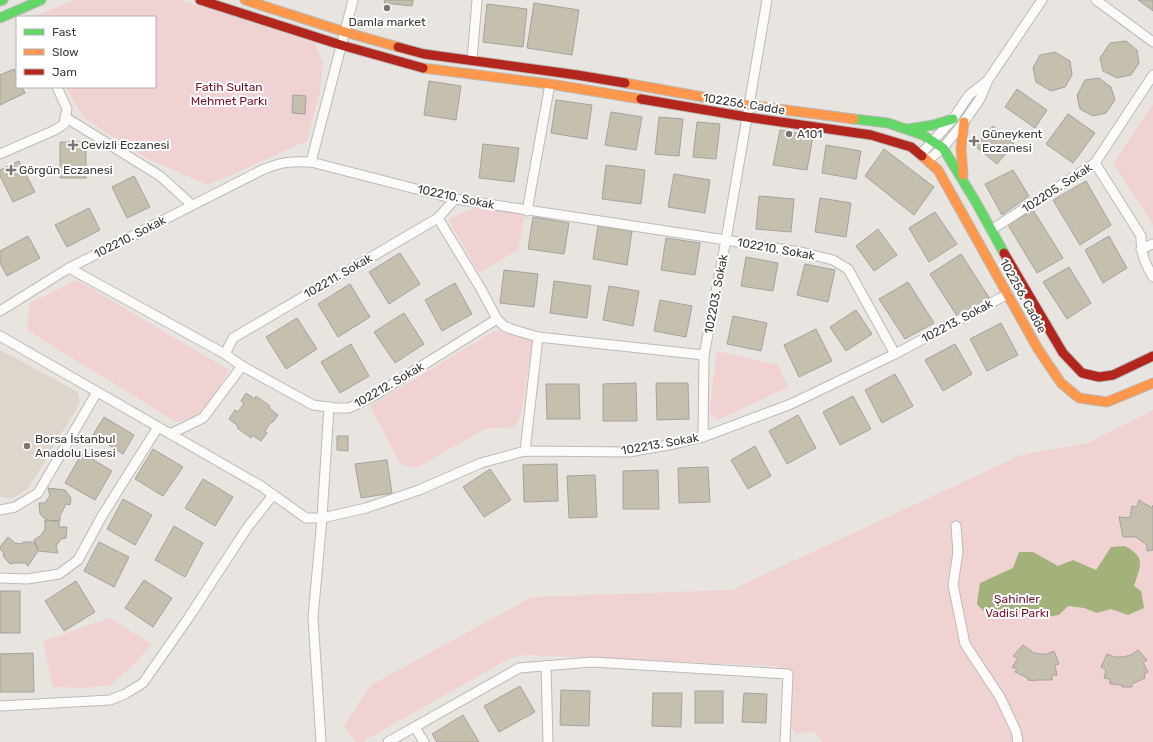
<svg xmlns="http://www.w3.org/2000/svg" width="1153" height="742" font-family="Rubik,sans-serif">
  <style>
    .built { fill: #ded6cd }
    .green { fill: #f1d2d3 }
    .water { fill: #a2b27a }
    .building { fill: #c5c0ad; stroke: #a4a29e }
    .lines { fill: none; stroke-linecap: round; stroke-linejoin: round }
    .street-casing { stroke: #bcbab7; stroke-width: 11 }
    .fast-casing { stroke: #bcbab7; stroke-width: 11 }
    .slow-casing { stroke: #bcbab7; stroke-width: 11 }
    .jam-casing { stroke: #bcbab7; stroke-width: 11 }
    .street { stroke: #fcfbfa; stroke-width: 9 }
    .fast { stroke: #63d668; stroke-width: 9 }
    .slow { stroke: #ff974d; stroke-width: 9 }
    .jam { stroke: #b3261e; stroke-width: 9 }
    .poi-dot { fill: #797673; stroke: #fff; stroke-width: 1.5 }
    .labels { text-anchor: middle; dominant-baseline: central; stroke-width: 4; stroke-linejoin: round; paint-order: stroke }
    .poi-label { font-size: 12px; fill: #3d3b38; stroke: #fff; text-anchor: start }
    .park-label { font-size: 12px; fill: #7a112d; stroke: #fff }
    .street-label { font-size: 12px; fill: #3d3b38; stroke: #fff }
  </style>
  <rect width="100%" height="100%" fill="#e8e5e1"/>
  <path class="built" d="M0,350L78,392L80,403L28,489L13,498L0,497Z"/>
  <g class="green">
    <path d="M75,0H179L315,43L323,64L320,92L307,141L208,185L144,157L84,118L65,87H155V17H35V16Z"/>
    <path d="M1153,104V225L1113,163Z"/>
    <path d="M477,207L525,214L518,250L479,273L448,219Z"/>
    <path d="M77,280L229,370L202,414L176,422L27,330L30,303Z"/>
    <path d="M494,331L533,338L521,416L514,427L485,429L416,468L400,464L370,406Z"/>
    <path d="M717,351L778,365L788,387L718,420L709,413Z"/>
    <path d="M1153,410V742H823L814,731L795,734L789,722L790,671L776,666L526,655L510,658L362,742H356L344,726L371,685L532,597L731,590L1021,455L1088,443Z"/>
    <path d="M110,618L151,644L136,663L110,685L86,688L53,687L43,641Z"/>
  </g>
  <path class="water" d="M1125,546C1147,558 1140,566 1134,586L1141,591L1144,608L1128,615L1111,609L1097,613L1084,608L1068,606L1059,615L1047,617L1041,609L987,615L977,604L980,583L1013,568L1019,552H1033L1058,566L1073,560L1096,570L1111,547Z"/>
  <g class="building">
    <path d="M385,0H413L412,6L384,3Z"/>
    <path d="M1138,0H1153V11Z"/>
    <path d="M534,3L579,10L572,55L527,48Z"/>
    <path d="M487,4L527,9L523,47L483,42Z"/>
    <path d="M1126,41L1137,50L1139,63L1131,75L1117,78L1103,71L1100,58L1110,43Z"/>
    <path d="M1055,52L1070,61L1072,75L1065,87L1051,91L1036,82L1033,68L1040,55Z"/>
    <path d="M14,69L17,76V87H22L25,93L0,105V75Z"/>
    <path d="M1099,78L1111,87L1115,100L1106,113L1093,116L1080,109L1077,95L1085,80Z"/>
    <path d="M429,81L461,86L456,120L424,115Z"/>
    <path d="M1017,89L1047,110L1035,128L1005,107Z"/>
    <path d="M293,95L306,96L305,114L292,113Z"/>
    <path d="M556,100L592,105L587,139L551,133Z"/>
    <path d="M611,112L642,117L636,150L605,145Z"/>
    <path d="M1068,114L1095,133L1073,163L1046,144Z"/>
    <path d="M659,117L683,119L679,156L655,154Z"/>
    <path d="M697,122L720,124L716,159L693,157Z"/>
    <path d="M993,126L1014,144L997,164L975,146Z"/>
    <path d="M780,130L813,136L807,170L773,165Z"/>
    <rect x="60" y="142" width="26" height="36"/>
    <path d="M483,144L519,148L514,182L479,178Z"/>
    <path d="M826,145L861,151L856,179L822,173Z"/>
    <path d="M884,149L934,187L914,215L865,176Z"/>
    <path d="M19,161L35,192L13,202L0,176V170Z"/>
    <path d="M606,165L645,170L641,204L602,199Z"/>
    <path d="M1013,170L1029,196L1002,215L985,184Z"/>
    <path d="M674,174L710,180L705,213L668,207Z"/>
    <path d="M134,176L150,207L127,218L112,187Z"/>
    <path d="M1086,181L1111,225L1080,245L1053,200Z"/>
    <path d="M759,196L794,199L791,232L756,229Z"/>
    <path d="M820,198L851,203L846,237L815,232Z"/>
    <path d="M89,208L100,230L67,247L55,225Z"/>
    <path d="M1033,210L1063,258L1037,273L1008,225Z"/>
    <path d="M935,212L957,244L929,262L909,228Z"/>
    <path d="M533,217L569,223L564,254L528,249Z"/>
    <path d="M598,226L632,231L627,265L593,259Z"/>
    <path d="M878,229L897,255L874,271L856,246Z"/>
    <path d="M28,236L40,258L7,276L0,263V251Z"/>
    <path d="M1109,236L1127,268L1103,283L1085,250Z"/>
    <path d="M666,238L700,243L695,275L661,270Z"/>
    <path d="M400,253L420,284L389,304L369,272Z"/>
    <path d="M961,254L990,299L957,316L930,274Z"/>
    <path d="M746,257L778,263L773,291L741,286Z"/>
    <path d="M805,264L835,270L828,302L797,295Z"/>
    <path d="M1069,267L1091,303L1067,319L1043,282Z"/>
    <path d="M504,270L538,274L534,307L500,303Z"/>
    <path d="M554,281L591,286L587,318L550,313Z"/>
    <path d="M908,282L934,323L905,339L879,299Z"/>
    <path d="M455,283L472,314L442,331L425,300Z"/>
    <path d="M350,284L370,317L338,337L318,304Z"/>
    <path d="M609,286L639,291L633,326L603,320Z"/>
    <path d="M660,300L692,306L686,337L654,331Z"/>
    <path d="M856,310L872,334L846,351L830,327Z"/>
    <path d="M404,313L424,344L395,363L374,332Z"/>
    <path d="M733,316L767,323L761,351L727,344Z"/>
    <path d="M297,318L317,349L286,369L266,337Z"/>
    <path d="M1001,323L1018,355L987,371L970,339Z"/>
    <path d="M816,329L832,361L799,377L784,345Z"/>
    <path d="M351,344L369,376L340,393L321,362Z"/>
    <path d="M955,344L972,374L943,391L925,360Z"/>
    <path d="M895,374L913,406L882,423L865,390Z"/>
    <path d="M636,383L637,421H603V384Z"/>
    <path d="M656,383H688L689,419L657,420Z"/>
    <path d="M546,384H579L580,419H547Z"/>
    <path d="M246,393L255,399L256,396L270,406L269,408L278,415L273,422H271L265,431L267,433L261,441L252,435L251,438L237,428L238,426L229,419L235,410L238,412L244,403L241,401Z"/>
    <path d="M853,396L871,429L840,445L823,412Z"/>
    <path d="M798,415L816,448L787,464L769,431Z"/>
    <path d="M104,417L134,435L123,454L93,435Z"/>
    <path d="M337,436H348V451L337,450Z"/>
    <path d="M755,446L771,476L748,489L731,460Z"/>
    <path d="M153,449L183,467L163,496L135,479Z"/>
    <path d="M82,453L112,471L95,500L65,483Z"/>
    <path d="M387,460L392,493L361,498L355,464Z"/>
    <path d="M557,464L558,501L524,502L523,465Z"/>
    <path d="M708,467L710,502L679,503L678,468Z"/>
    <path d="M490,469L511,500L484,517L463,487Z"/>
    <path d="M658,470L659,509H623V471Z"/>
    <path d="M595,475L597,517L569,518L567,476Z"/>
    <path d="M203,479L233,497L215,526L185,508Z"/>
    <path d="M48,488L65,490L71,498L70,505L66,504L60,516V521L46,520L40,514L39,503H45L50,496Z"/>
    <path d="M123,499L152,515L135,545L107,529Z"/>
    <path d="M1139,500L1152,508L1153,505V550L1147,551V546L1144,543L1136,537H1123L1119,517L1130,518L1132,506L1137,507Z"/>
    <path d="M45,520L59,522V527H67L66,538L61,539L56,546L58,553L39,551L34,540L41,535L45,529Z"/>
    <path d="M174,526L203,543L185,577L155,560Z"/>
    <path d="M8,537L15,543L22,544L23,542H34L38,551L28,566L25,563H14L10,564L3,556L4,553L0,549V547Z"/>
    <path d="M99,542L129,557L114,587L84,571Z"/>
    <path d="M144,580L172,598L153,627L125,608Z"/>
    <path d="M76,581L95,612L64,631L45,601Z"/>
    <rect x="0" y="591" width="20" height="42"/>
    <path d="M1023,645L1034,653L1040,654H1047L1054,651L1059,664L1055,665L1057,675H1052V680H1035V681L1028,680V678L1015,672L1017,669L1012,667L1018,658L1013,656Z"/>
    <path d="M1138,650L1147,660L1143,663L1148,672L1144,674L1145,678L1132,684V687H1122V685L1110,684V679L1104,678L1106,670L1101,667L1107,654L1115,657H1123L1131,655Z"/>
    <path d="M33,653L34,692H0V654Z"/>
    <path d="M520,686L535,712L499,732L484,706Z"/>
    <path d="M561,690L590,691L589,726L560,725Z"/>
    <rect x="695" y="691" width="28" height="32"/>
    <path d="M653,693H682L681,727L652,726Z"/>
    <path d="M744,693L767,694L766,723L742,722Z"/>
    <path d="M463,715L479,742H437L432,734Z"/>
  </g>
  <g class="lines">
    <g class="street-casing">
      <g id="street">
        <path d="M1096,0L1153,42"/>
        <path d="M472,60L477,0"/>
        <path d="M65,117L160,176L192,205"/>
        <path d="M0,154L55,130L64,124L67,109L57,87"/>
        <path d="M921,154L953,119L969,95L987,81"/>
        <path d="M928,160L943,148L964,122L980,99L988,80L1042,0"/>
        <path d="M311,162L353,0"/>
        <path d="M1095,163L1141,236C1141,253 1144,262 1153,277"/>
        <path d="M527,211L550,84"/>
        <path d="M438,218L481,289L497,319"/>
        <path d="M991,230L1095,163L1153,75"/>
        <path d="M1141,249L1153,244"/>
        <path d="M69,268L225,354L242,366L313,405L335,408H349L372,397L497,319L504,326L511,329L538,337L704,355"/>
        <path d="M0,311L69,268L262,170C281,162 291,161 311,162L455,199L726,240L805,253L833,260L848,269L895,354"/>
        <path d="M0,336L261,486L306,518H322L366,508L419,490L481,463L525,451L629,452L674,444L703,437L791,404L895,354L1008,294"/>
        <path d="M225,354L233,338L438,218L455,199"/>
        <path d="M170,434L203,418L242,366"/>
        <path d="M703,437L704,355L726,240L767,0"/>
        <path d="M525,451L538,337"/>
        <path d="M0,510L15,507L38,493L97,392"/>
        <path d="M956,526L958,552L953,585L965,644L1000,697L1016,731L1018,742"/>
        <path d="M0,578L27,579L59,574L78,560L102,516L158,427"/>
        <path d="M546,666L548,742"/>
        <path d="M0,706L110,700L125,694L143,683L189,617L247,528L273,495"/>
        <path d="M415,727L424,742"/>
        <path d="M321,742L313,617L322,518L329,407"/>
        <path d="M388,742L519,668L592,662L788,674L785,742"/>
      </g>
    </g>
    <g class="fast-casing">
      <g id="fast">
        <path d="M0,1L3,0"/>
        <path d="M0,18L41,0"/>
        <path d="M854,119L888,123L923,135L943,148L977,204L1004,253"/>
        <path d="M908,129L933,125L953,119"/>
      </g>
    </g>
    <g class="slow-casing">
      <g id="slow">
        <path d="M245,0L345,32L398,47"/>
        <path d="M423,68L550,84L641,99"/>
        <path d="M625,83L748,105L854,119"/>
        <path d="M922,156L938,170L1038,349L1061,383L1079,398L1107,402L1153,383"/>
        <path d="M963,175L961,149L964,122"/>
      </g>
    </g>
    <g class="jam-casing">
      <g id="jam">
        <path d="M200,0L341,45L423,68"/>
        <path d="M398,47L424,54L577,75L625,83"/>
        <path d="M641,99L747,117L871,135L911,147L922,156"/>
        <path d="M1004,253L1063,353L1082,373L1099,377L1113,375L1153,356"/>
      </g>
    </g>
    <use href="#street" class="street"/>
    <use href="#fast" class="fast"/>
    <use href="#slow" class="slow"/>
    <use href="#jam" class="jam"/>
  </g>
  <g class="poi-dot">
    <circle cx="387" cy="8" r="4"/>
    <circle cx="789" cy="134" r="4"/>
    <path d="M972 135h4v4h4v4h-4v4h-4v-4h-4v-4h4z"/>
    <path d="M71 139h4v4h4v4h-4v4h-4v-4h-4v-4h4z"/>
    <path d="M9 164h4v4h4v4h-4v4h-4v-4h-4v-4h4z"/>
    <circle cx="27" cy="446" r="4"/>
  </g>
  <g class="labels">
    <g class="poi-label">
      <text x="387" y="22" text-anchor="middle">Damla market</text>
      <text x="797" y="134">A101</text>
      <text x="982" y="134">Güneykent<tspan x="982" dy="14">Eczanesi</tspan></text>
      <text x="81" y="145">Cevizli Eczanesi</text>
      <text x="19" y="170">Görgün Eczanesi</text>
      <text x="35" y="439">Borsa İstanbul<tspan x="35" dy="14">Anadolu Lisesi</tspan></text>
    </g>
    <g class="park-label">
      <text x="229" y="87">Fatih Sultan<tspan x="229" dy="14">Mehmet Parkı</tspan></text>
      <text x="1017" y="599">Şahinler<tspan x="1017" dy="14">Vadisi Parkı</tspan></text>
    </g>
    <g class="street-label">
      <text transform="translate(744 104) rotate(9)">102256. Cadde</text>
      <text transform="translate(1057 188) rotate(-33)">102205. Sokak</text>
      <text transform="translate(456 197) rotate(12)">102210. Sokak</text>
      <text transform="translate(130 237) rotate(-27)">102210. Sokak</text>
      <text transform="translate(776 249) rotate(10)">102210. Sokak</text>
      <text transform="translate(338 276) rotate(-30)">102211. Sokak</text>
      <text transform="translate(716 294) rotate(-79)">102203. Sokak</text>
      <text transform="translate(1023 296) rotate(61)">102256. Cadde</text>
      <text transform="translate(957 321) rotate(-28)">102213. Sokak</text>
      <text transform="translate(389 385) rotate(-30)">102212. Sokak</text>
      <text transform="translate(660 444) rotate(-10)">102213. Sokak</text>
    </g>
  </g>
  <rect x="16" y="16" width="140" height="72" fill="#ffffff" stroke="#b1b1af"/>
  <rect x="24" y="29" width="20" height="6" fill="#63d668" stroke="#b1b1af"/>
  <text x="52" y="36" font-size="12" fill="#3d3b38">Fast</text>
  <rect x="24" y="49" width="20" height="6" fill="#ff974d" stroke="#b1b1af"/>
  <text x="52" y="56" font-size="12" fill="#3d3b38">Slow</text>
  <rect x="24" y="69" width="20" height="6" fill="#b3261e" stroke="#b1b1af"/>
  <text x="52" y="76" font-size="12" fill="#3d3b38">Jam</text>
</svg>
